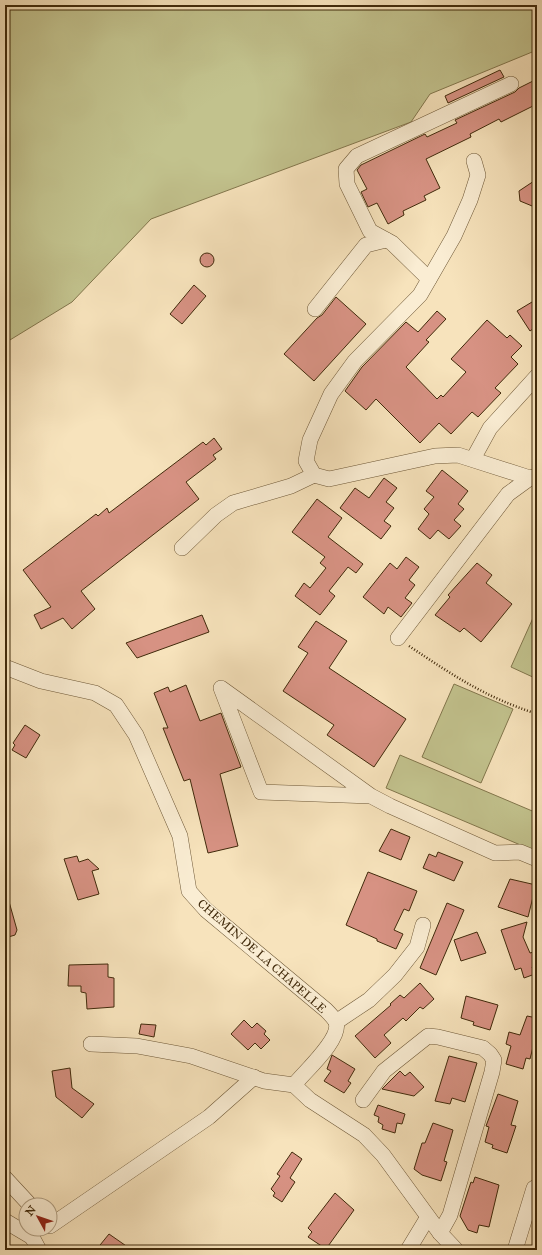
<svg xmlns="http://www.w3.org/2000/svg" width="542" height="1255" font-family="'IM FELL Great Primer',serif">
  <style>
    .green { fill: #c2c28d; stroke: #82764c }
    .building { fill: #d79283; stroke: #412a0b }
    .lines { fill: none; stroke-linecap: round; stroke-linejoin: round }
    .minor-casing { stroke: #6e5837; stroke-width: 16 }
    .path { stroke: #412a0b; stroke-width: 2.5; stroke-dasharray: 1 2; stroke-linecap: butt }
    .minor { stroke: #faedd3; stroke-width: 15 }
    .labels { text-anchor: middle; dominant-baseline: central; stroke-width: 3; stroke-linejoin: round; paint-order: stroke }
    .street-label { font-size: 12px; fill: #412a0b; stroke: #faedd3 }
  </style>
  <rect width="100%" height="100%" fill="#f7e3bc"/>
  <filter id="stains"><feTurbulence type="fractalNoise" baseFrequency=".005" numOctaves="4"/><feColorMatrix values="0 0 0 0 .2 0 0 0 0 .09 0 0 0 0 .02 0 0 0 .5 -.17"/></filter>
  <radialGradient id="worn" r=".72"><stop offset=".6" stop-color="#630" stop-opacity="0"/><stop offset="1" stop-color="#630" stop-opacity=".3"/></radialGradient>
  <g class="green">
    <path d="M5,5H537V50L430,94L411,122L151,219L72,302L5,343Z"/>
    <path d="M537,609V679L511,667Z"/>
    <path d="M454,684L513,709L481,783L422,757Z"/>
    <path d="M400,755L537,813V852L386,788Z"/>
  </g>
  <g class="building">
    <path d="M500,70L504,77L448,103L445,96Z"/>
    <path d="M537,79V104L501,122L499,119L470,134L471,137L426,159L440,188L424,196L426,200L403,211L404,215L388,224L377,203L368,207L361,192L367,189L357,170L361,165L425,134L427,137L457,123L455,120L515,92L519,88Z"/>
    <path d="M537,179V208L520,201L519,191Z"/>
    <circle cx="207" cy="260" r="7"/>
    <path d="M194,285L206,296L182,324L170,314Z"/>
    <path d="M336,297L366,324L314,381L284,354L317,318L322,315Z"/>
    <path d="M537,299V326L530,331L517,311Z"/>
    <path d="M437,311L446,319L426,340L429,342L406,367L437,399L441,395L443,397L466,372L451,359L487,320L507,338L510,335L522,346L511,357L518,364L495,388L501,393L478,417L472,412L451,434L439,423L420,443L376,399L366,410L345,391L362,367L406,322L418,332Z"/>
    <path d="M214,438L222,449L213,455L216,459L186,482L199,499L81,591L95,609L72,629L63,618L41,629L34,615L51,607L23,570L96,514L98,516L107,508L109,513L203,442L206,445Z"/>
    <path d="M442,470L468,491L458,504L464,509L454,520L461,526L449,539L438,530L430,539L418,529L429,514L424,509L434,497L426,491Z"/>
    <path d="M384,478L397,488L386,502L394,508L384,521L391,526L381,539L340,508L355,488L369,498Z"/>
    <path d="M317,499L342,518L328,537L363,564L356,573L348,567L329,591L335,596L320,615L295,596L304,583L310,588L326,568L320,563L325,557L292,532Z"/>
    <path d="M406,557L419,567L409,580L415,585L405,598L412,603L401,617L388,607L384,614L363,597L390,563L397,569Z"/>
    <path d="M477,563L492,575L486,583L512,604L481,642L464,628L460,632L435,615L450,597L448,595Z"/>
    <path d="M202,615L209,632L137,658L126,643Z"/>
    <path d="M316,621L347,641L329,668L406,719L374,767L327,735L334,725L283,691L308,653L298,647Z"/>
    <path d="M186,685L200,721L221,713L241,767L220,774L238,846L208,853L190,779L184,781L163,728H168L154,693L168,687L170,692Z"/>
    <path d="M25,725L40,735L26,758L12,750L15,745L13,743Z"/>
    <path d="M391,829L410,837L401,860L379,851Z"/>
    <path d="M438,852L463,862L454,881L423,868L429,854L436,857Z"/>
    <path d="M77,856L79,862L88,859L99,869L92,871L99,894L78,900L64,859Z"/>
    <path d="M368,872L417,891L409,911L404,909L394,930L403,934L396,949L377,941V939L346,925Z"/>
    <path d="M510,879L536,885L528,917L498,907Z"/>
    <path d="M8,898L17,930L15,935L5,938V899Z"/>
    <path d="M447,903L464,910L436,975L420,968Z"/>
    <path d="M527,922L523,937L530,953L537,951V964L532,967L535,974L524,978L521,968L515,970L501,930Z"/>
    <path d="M477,932L486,953L461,961L454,940Z"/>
    <path d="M108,964V977L114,978V1007L87,1009L86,993L81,992V986H68L69,965Z"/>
    <path d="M420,983L434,999L423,1009L420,1007L406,1021L403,1018L384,1035L391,1043L375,1058L355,1036L391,1005L390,1004L400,995L404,998Z"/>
    <path d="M466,996L498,1005L490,1030L473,1025L474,1022L461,1018Z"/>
    <path d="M527,1016L537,1018V1048L533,1047L530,1059L526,1058L523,1069L506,1064L511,1046L506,1044L509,1032L520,1035Z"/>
    <path d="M244,1020L252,1028L257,1023L266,1031L264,1034L270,1040L261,1049L255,1043L248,1050L231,1034Z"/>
    <path d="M141,1024L156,1025L154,1037L139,1034Z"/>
    <path d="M332,1055L355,1069L348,1081L351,1083L344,1093L324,1081L331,1071L327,1069Z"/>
    <path d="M449,1056L477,1063L465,1102L452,1098L450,1104L435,1101Z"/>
    <path d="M70,1068L72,1088L94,1104L82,1118L56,1097L52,1071Z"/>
    <path d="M400,1071L405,1076L410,1072L424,1087L414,1096L382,1089Z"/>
    <path d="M498,1094L518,1101L511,1125L516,1126L507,1153L492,1148L493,1145L485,1142L489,1127L486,1126Z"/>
    <path d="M378,1105L405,1114L402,1124L397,1123L395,1133L382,1129L383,1125L378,1122L379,1117L374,1115Z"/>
    <path d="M433,1123L453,1130L444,1161L447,1162L441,1181L422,1175L414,1169L422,1143H425Z"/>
    <path d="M292,1152L302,1159L290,1178L295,1182L282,1202L273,1196L275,1193L271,1189L280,1176L277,1174Z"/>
    <path d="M475,1177L499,1185L489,1227L479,1225L477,1233L468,1230L460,1216L471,1182L473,1183Z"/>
    <path d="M335,1193L354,1210L326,1249L308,1237L312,1232L308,1228Z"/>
    <path d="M109,1234L132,1250H96Z"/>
  </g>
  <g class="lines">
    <g class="minor-casing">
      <g id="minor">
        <path d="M474,161L478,175L470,200L454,236L420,295L355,361L331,394L310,440L306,461L314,475L329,479L435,456L458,455L530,478L537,476"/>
        <path d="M429,279L392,243L370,231L347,184L346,169L357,156L511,84"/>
        <path d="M315,309L366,245L386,240"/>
        <path d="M473,459L490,428L537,376"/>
        <path d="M182,548L216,515L233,503L291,486L314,475"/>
        <path d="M398,638L508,494L530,478"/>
        <path d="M5,667L41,681L95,693L116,705L136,735L180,836L189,891L206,910L326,1010C329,1013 334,1018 336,1022C342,1039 304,1072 294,1085"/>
        <path d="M371,796L261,792L221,688L371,796L390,806L495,853L520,852L537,859"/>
        <path d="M336,1022L369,1000L395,975L417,947L423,925"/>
        <path d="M91,1044L137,1046L191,1056L264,1081L294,1085L310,1100L364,1135L383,1155L440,1233L456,1250"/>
        <path d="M363,1100L384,1071L428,1036L438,1037L483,1048L490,1054L494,1060L492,1072L450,1215L440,1233"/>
        <path d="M5,1178L30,1205"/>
        <path d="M5,1221L32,1237"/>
        <path d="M50,1226L209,1117L254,1077"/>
        <path d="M32,1237L39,1250"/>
        <path d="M408,1250L428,1217"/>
        <path d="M515,1250L534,1188"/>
      </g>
    </g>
    <path class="path" d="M409,646C454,676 485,697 537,714"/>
    <use href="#minor" class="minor"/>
  </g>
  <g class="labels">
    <g class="street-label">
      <text transform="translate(262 956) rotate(41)">CHEMIN DE LA CHAPELLE</text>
    </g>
  </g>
  <rect width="542" height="1255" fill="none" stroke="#f7e3bc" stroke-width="20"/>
  <rect x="6" y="6" width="530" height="1243" fill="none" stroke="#412a0b" stroke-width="2"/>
  <rect x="10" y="10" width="522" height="1235" fill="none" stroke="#412a0b"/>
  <g transform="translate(38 1217) rotate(310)"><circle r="19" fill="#faedd3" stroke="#b09f83"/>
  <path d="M0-3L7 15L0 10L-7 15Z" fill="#8f2418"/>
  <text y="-6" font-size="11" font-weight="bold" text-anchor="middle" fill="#412a0b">N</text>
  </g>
  <rect width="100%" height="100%" filter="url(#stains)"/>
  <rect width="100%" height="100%" fill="url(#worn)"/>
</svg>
